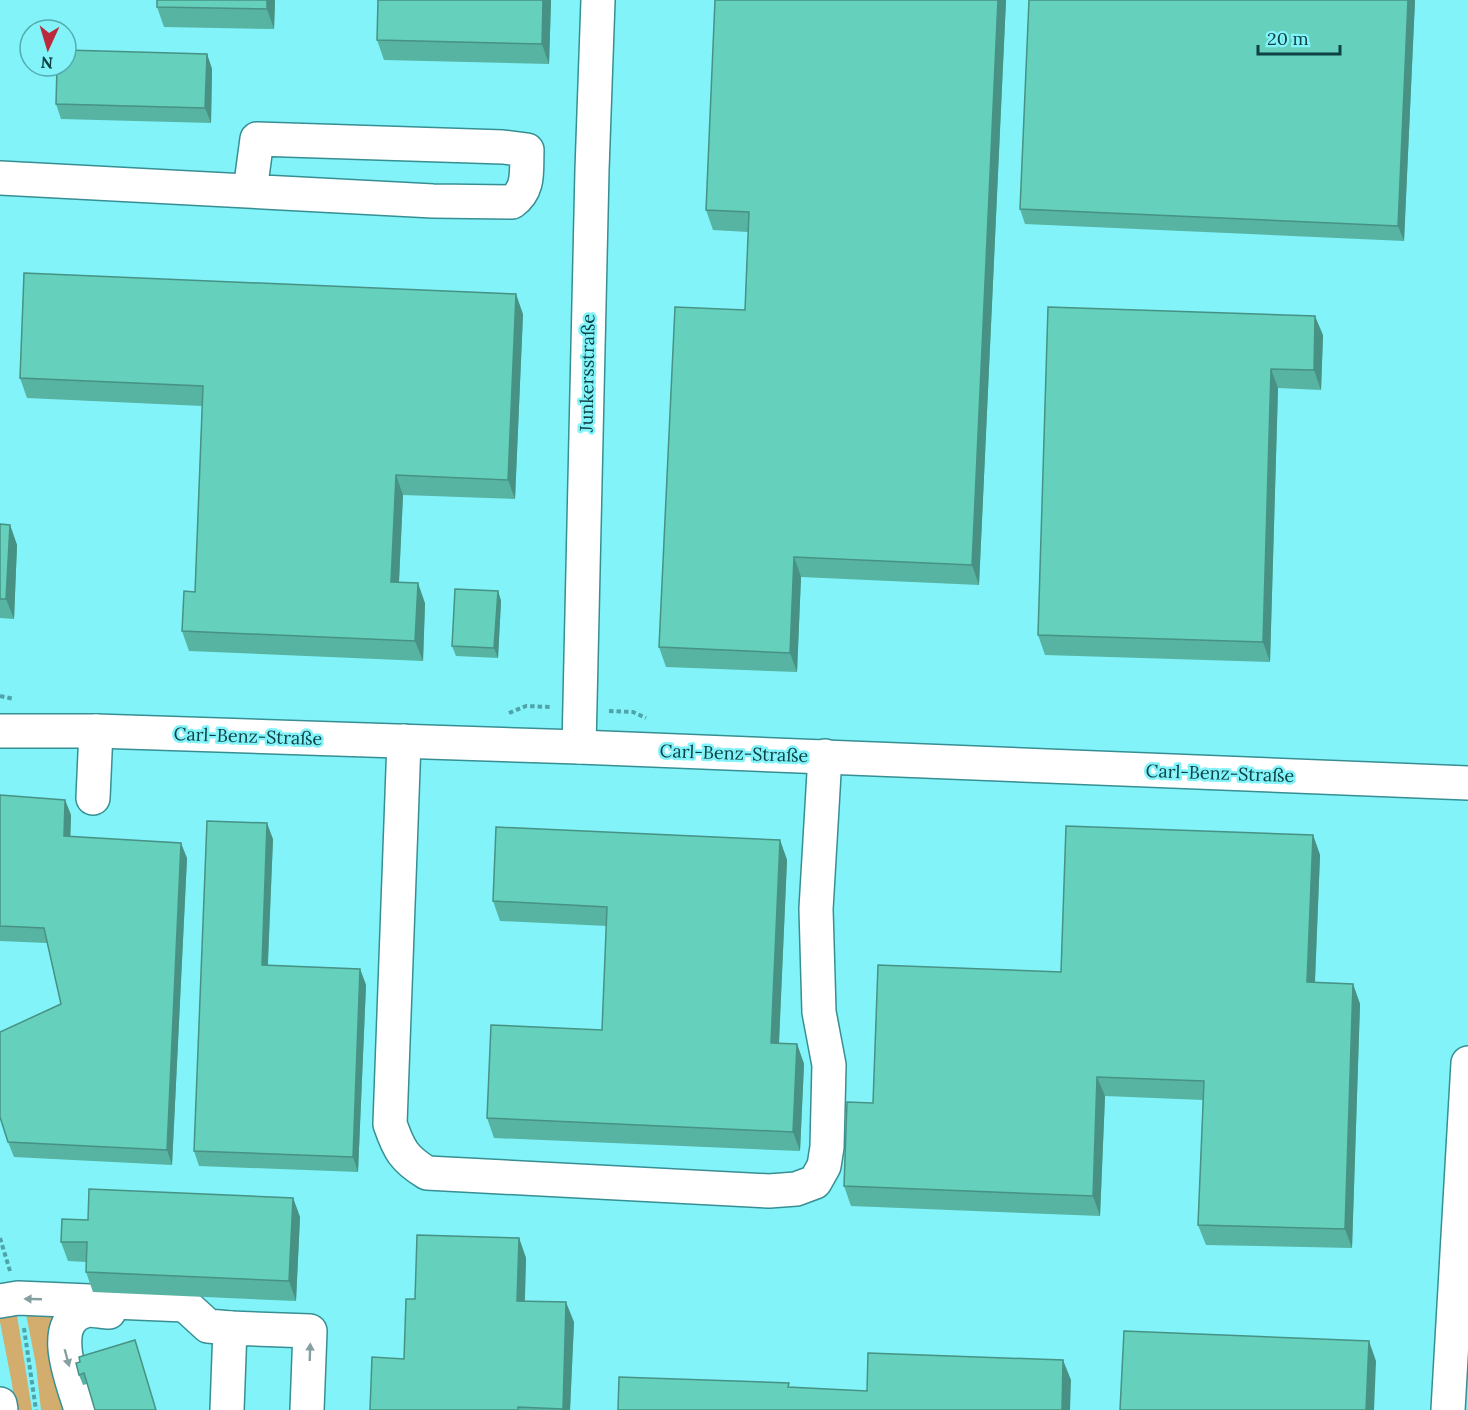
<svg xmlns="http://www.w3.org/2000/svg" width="1468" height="1410" font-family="Lora,serif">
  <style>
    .green { fill: #d2ad6e }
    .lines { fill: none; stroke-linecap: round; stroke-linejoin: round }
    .minor-casing { stroke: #378f93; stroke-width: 36 }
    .path { stroke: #4ea4a8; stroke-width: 4; stroke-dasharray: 4.5 3; stroke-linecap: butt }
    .minor { stroke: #fff; stroke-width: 33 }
    .wall { fill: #57b3a2 }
    .shaded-wall { fill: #479284 }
    .building { fill: #65d0bc; stroke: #479284; stroke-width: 1.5 }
    .oneway { fill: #86a0a1 }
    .labels { text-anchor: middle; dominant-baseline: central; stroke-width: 5; stroke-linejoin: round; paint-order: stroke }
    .street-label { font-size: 18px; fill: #0e4143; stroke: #82f3f9 }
  </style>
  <rect width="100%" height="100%" fill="#82f3f9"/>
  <g class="green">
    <path d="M16,1309L32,1410H15L12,1384L0,1322V1316Z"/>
    <path d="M25,1309L70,1311L72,1410H41L36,1365Z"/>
  </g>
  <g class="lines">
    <g class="minor-casing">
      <g id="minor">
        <path d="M0,178L433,201L512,202C530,189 526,171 527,150L503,147L257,139L250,191"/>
        <path d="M0,731H96L579,747L1468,783"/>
        <path d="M404,741L390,1124C399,1150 404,1159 427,1173L769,1191L796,1189L815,1182L824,1166L827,1147L829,1065L819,1012L816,909L825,756"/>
        <path d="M579,747L592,170L598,0"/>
        <path d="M93,798L96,731"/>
        <path d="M0,1301L18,1298L185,1305L208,1326L230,1328"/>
        <path d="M0,1404L1,1410"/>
        <path d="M81,1410C74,1385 46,1322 85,1311C91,1309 102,1312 109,1312"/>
        <path d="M227,1410L230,1328L310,1331L307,1410"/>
        <path d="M1448,1410L1468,1063"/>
      </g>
    </g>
    <g class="path">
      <path d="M0,696L14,699"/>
      <path d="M609,711L633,712L646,718"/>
      <path d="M509,713L526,706L551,707"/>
      <path d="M0,1238L10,1271"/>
      <path d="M24,1328L36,1410"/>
    </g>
    <use href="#minor" class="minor"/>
  </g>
  <g class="wall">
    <path d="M157,0H275L274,29L164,27L157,7Z"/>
    <path d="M551,0L549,64L384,60L377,40Z"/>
    <path d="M1006,0L979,585L801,577L797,672L666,667L659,647L745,310L748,232L713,230L706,210Z"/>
    <path d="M1029,0H1415L1404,241L1025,224L1020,209Z"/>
    <path d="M207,54L212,69L211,123L61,119L56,104Z"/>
    <path d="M1048,307L1323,335L1321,390L1278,388L1270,662L1045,655L1038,635Z"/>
    <path d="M523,314L515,499L403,495L399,582L425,603L423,661L189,651L182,631L195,592L202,406L27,398L20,378Z"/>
    <path d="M0,524L10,525L17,545L14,619L0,618Z"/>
    <path d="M498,591L501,601L498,658L456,656L452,646Z"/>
    <path d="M0,795L65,800L71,815L70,836L187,858L172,1165L14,1157L8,1142L61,1004L47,943L0,941Z"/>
    <path d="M1313,835L1320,855L1315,983L1353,984L1360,1004L1352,1248L1206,1245L1198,1225L1203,1100L1105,1096L1100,1216L851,1206L844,1186L873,1103L1061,972Z"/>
    <path d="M273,839L268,965L360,969L366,985L358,1172L199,1166L194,1151Z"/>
    <path d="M780,840L787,860L779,1044H797L804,1064L800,1151L494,1138L487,1118L602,1030L607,926L500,921L493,901Z"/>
    <path d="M293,1198L300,1217L296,1301L93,1292L86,1272V1262L68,1261L61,1242L88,1220Z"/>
    <path d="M519,1238L526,1258L525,1301L574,1322L570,1410H370L404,1359Z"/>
    <path d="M139,1350L87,1384L83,1385L79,1375Z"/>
  </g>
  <g class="shaded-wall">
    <path d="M267,0H275L274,29L267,9Z"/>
    <path d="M543,0H551L549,64L542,44Z"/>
    <path d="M998,0H1006L979,585L972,565Z"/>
    <path d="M1408,0H1415L1404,241L1398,226Z"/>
    <path d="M207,54L212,69L211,123L205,108Z"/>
    <path d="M516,294L523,314L515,499L508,480Z"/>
    <path d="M1315,316L1323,335L1321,390L1314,370Z"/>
    <path d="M1271,369L1278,388L1270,662L1263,642Z"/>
    <path d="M396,475L403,495L398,602L391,582Z"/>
    <path d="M10,525L17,545L14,619L6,599Z"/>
    <path d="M794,557L801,577L797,672L790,653Z"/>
    <path d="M418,583L425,603L423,661L415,641Z"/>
    <path d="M498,591L501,601L498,658L494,648Z"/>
    <path d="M65,800L71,815L70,851L64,836Z"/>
    <path d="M267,823L273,839L267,980L262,965Z"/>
    <path d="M1313,835L1320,855L1314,1002L1307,982Z"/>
    <path d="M780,840L787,860L778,1063L771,1043Z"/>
    <path d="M181,843L187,858L172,1165L167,1150Z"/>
    <path d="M360,969L366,985L358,1172L353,1157Z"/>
    <path d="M1353,984L1360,1004L1352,1248L1345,1229Z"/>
    <path d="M797,1044L804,1064L800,1151L793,1132Z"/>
    <path d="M1097,1077L1105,1096L1100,1216L1093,1196Z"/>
    <path d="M293,1198L300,1217L296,1301L289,1281Z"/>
    <path d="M519,1238L526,1258L524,1321L517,1301Z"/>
    <path d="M566,1302L574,1322L570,1410H563V1409Z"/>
    <path d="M1369,1341L1376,1361L1374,1410H1366Z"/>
    <path d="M1063,1360L1071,1380L1070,1410H1062Z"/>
  </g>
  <g class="building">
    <path d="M157,0H267V9L157,7Z"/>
    <path d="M378,0H543L542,44L377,40Z"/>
    <path d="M715,0H998L972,565L794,557L790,653L659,647L675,307L745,310L749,212L706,210Z"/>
    <path d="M1029,0H1408L1398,226L1020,209Z"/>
    <path d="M66,50L207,54L205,108L56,104L57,66H66Z"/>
    <path d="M24,273L516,294L508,480L396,475L391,582L418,583L415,641L182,631L184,591L195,592L203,386L20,378Z"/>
    <path d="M1048,307L1315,316L1314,370L1271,369L1263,642L1038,635Z"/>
    <path d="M0,524L10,525L6,599H0Z"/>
    <path d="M455,589L498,591L494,648L452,646Z"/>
    <path d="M0,795L65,800L64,836L181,843L167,1150L8,1142L0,1117V1032L61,1004L44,928L0,926Z"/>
    <path d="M207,821L267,823L262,965L360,969L353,1157L194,1151Z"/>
    <path d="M1066,826L1313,835L1307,982L1353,984L1345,1229L1198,1225L1204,1081L1097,1077L1093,1196L844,1186L847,1102L873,1103L878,965L1061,972Z"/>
    <path d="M496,827L780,840L771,1043L797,1044L793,1132L487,1118L491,1025L602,1030L607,907L493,901Z"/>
    <path d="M89,1189L293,1198L289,1281L86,1272L87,1242H61L62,1219L88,1220Z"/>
    <path d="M417,1235L519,1238L517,1301L566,1302L563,1409L518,1407V1410H370L372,1357L404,1359L406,1299H415Z"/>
    <path d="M1124,1331L1369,1341L1366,1410H1120Z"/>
    <path d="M135,1340L156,1410H95L84,1373L79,1375L76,1363L80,1362L79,1357Z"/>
    <path d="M868,1353L1063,1360L1062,1410H618L619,1377L789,1383L788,1387L867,1391Z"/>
  </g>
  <defs><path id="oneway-solid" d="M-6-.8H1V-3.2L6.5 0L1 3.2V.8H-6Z" transform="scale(1.5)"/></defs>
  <g class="oneway">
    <use href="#oneway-solid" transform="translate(33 1299) rotate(-178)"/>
    <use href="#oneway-solid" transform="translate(310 1352) rotate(-88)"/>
    <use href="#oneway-solid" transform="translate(67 1358) rotate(75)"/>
  </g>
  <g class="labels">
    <g class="street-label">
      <text transform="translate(587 373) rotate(-89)">Junkersstraße</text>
      <text transform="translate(248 736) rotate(2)">Carl-Benz-Straße</text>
      <text transform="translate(734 753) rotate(2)">Carl-Benz-Straße</text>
      <text transform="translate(1220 773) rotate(2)">Carl-Benz-Straße</text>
    </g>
  </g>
  <g transform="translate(48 48) rotate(184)"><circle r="28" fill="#82f3f9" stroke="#54acb0" stroke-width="1.5"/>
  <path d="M0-4.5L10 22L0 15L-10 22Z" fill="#bb2a3c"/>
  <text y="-9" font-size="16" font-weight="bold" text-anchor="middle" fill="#0e4143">N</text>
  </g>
  <path d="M1258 45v9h82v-9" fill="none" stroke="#0e4143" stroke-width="3"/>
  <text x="1267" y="45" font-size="18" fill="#0e4143" stroke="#82f3f9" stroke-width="4.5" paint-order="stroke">20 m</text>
</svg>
